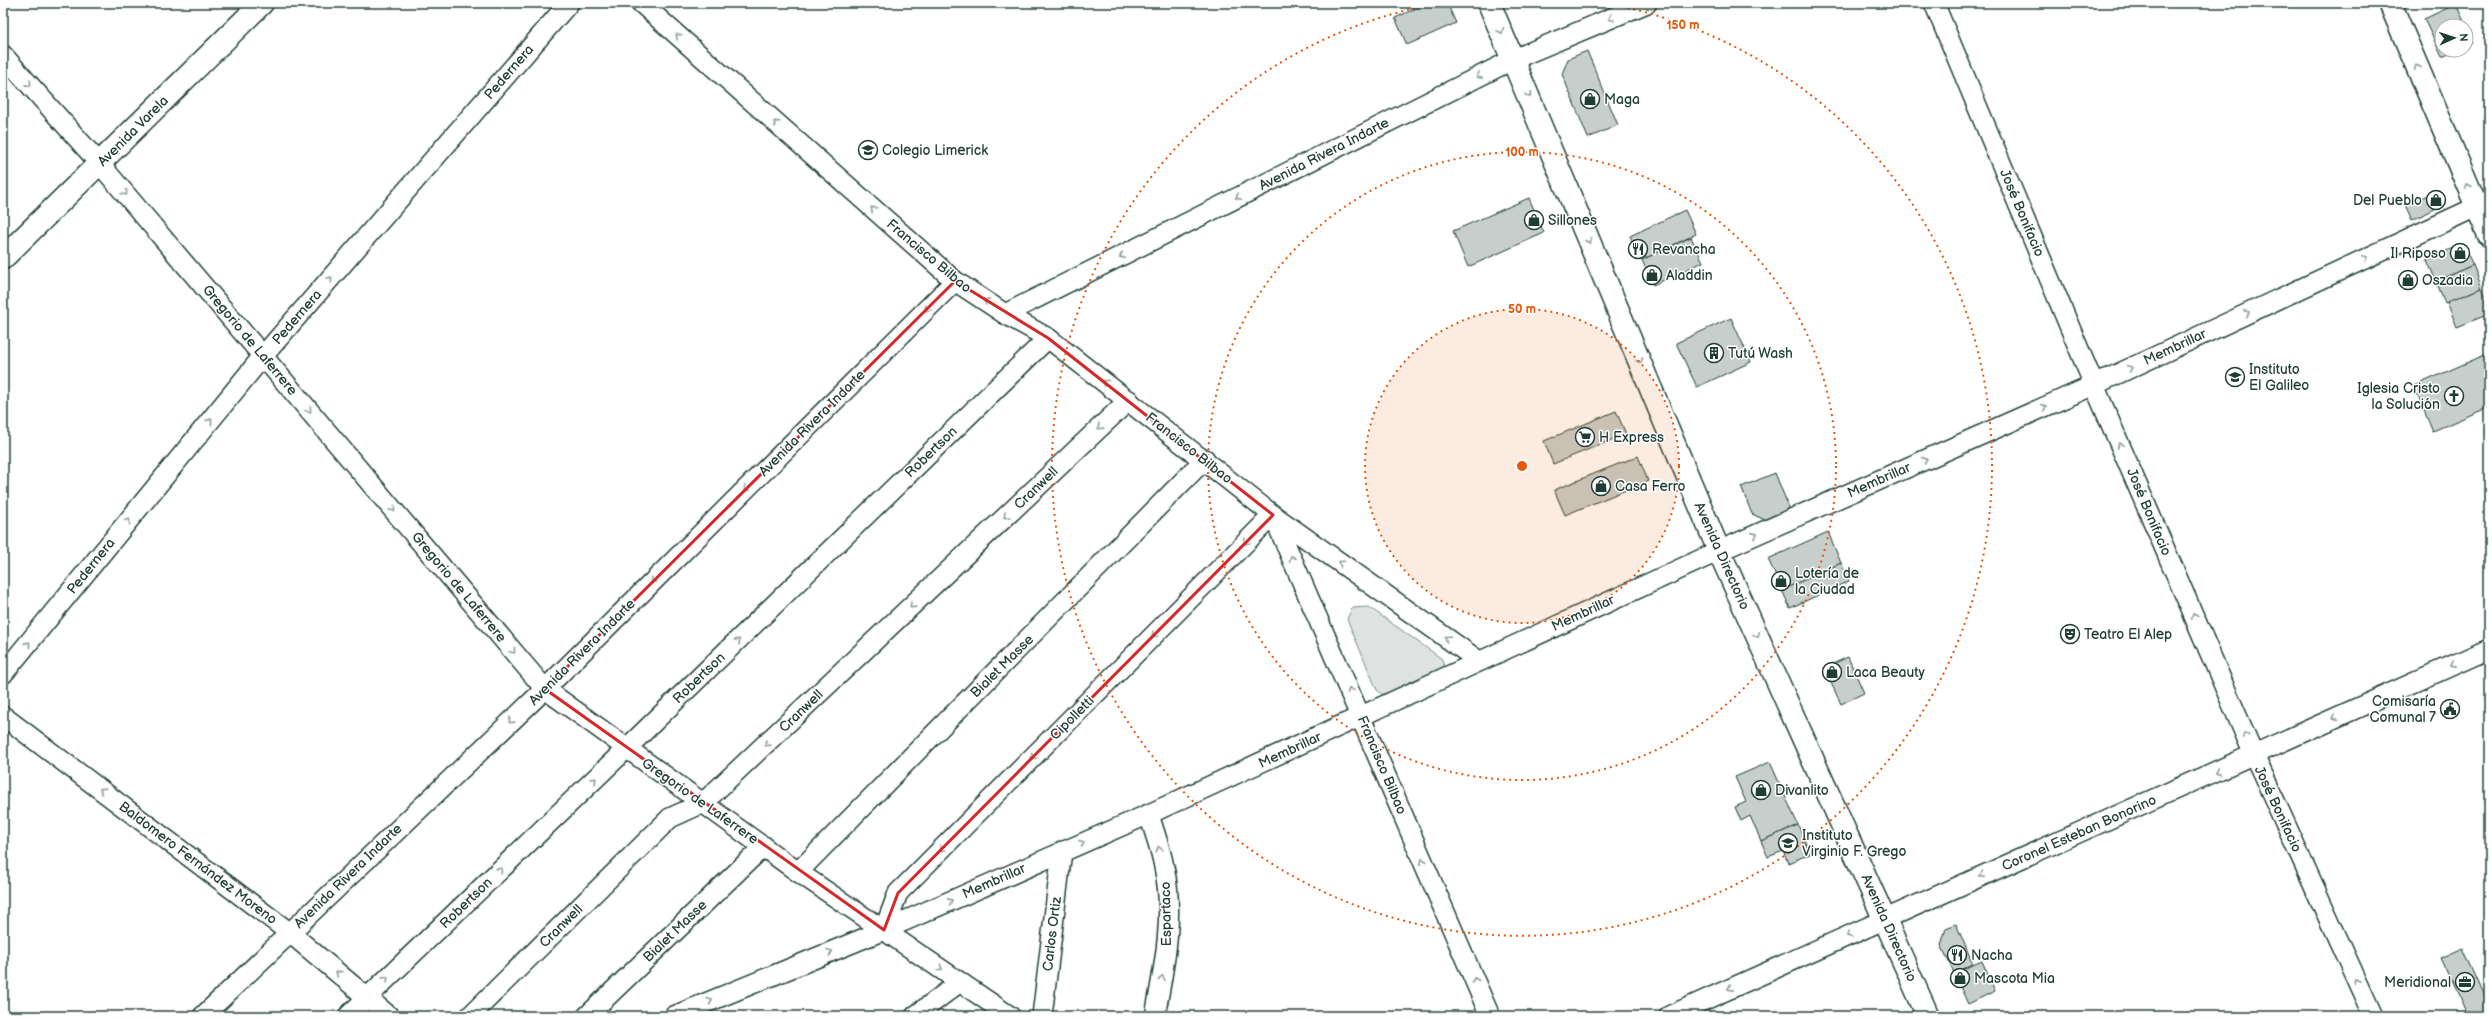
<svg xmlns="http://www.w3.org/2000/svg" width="2492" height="1019" font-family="'Balsamiq Sans',sans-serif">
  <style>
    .green { fill: #dee3e2; stroke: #7e908b }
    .building { fill: #c7cfcc; stroke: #1f3d34 }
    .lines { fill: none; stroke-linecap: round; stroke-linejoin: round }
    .minor-casing { stroke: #1f3d34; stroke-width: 22 }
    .secondary-casing { stroke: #1f3d34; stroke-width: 25 }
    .primary-casing { stroke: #1f3d34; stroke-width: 25 }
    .minor { stroke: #fff; stroke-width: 19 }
    .secondary { stroke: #fff; stroke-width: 22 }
    .primary { stroke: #fff; stroke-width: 22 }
    .oneway { stroke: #8f9e9a }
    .marked { fill: none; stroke: #d62828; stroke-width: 3; stroke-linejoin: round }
    .ring { fill: none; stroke: #e8590c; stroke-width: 2; stroke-dasharray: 2 4 }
    .labels { text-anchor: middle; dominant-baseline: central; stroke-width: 3; stroke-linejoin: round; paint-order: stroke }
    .street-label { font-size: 14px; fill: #1f3d34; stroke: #fff }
    .poi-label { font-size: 14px; fill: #1f3d34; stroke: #fff; text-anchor: start }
    .centre { fill: #e8590c; stroke: #fff; stroke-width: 2 }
    .ring-label { font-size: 12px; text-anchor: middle; font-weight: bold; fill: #e8590c; stroke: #fff; stroke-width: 3; stroke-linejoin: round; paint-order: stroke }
  </style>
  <rect width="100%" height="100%" fill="#fff"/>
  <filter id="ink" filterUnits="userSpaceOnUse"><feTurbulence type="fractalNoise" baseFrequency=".025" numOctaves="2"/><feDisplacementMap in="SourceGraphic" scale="8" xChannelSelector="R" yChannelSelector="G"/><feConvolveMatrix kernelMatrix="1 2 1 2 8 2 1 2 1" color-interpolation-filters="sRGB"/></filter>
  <g filter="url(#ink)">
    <path class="green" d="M1369,607L1442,659L1445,670L1384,696L1377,690L1347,619L1352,608Z"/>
    <g class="building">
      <path d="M1427,3H1447L1456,23L1407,45L1395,18Z"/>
      <path d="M2456,4L2466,26H2442V50H2458L2442,57L2424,19Z"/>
      <path d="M2466,27L2473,43L2466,46Z"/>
      <path d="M1587,51L1618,125L1588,138L1562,74L1568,59Z"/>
      <path d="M2439,190L2443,198L2437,208L2412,220L2405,205Z"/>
      <path d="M1529,198L1544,233L1468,267L1453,231Z"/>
      <path d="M1685,210L1696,234L1642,260L1630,236Z"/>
      <path d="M1691,237L1703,262L1653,285L1642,260Z"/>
      <path d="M2457,246L2465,249L2473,265L2436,281L2427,260Z"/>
      <path d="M2473,265L2482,288L2445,303L2436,281Z"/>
      <path d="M2482,288L2489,303V314L2457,327L2447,302Z"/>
      <path d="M1731,318L1751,362L1697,387L1676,343Z"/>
      <path d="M2489,353V407L2433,431L2414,386Z"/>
      <path d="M1616,411L1626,434L1553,464L1544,441Z"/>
      <path d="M1638,456L1648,481L1565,515L1554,490Z"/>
      <path d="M1775,473L1790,510L1765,520L1752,514L1741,487Z"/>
      <path d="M1828,532L1841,563L1782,590L1768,559Z"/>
      <path d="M1841,563L1849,581L1790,608L1782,590Z"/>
      <path d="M1848,657L1864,693L1841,704L1824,668Z"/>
      <path d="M1770,762L1798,825L1761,841L1750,816L1741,821L1735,807L1746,802L1735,777Z"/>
      <path d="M1798,825L1810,854L1788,863L1783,851L1768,857L1761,841Z"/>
      <path d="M1956,924L1973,964L1954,973L1941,945L1946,928Z"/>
      <path d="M2463,948L2489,1006V1016H2468L2441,958Z"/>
      <path d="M1982,961L1995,991L1968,1004L1954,973Z"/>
    </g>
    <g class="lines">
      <g class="minor-casing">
        <g id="minor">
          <path d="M641,3L955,281L1005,314L1048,338L1273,515L1479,661"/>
          <path d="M1934,3L2094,385L2254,755L2373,1016"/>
          <path d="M3,55L100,164L545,689L798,872L1010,1016"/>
          <path d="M1005,314L1514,59L1647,3"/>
          <path d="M3,674L263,356L569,3"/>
          <path d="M3,716L289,932L389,1016"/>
          <path d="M1149,814C1154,832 1161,849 1164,867C1175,916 1164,967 1155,1016"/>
          <path d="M798,872L1205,459"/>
          <path d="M884,930L898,893L1273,515L1490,1016"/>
          <path d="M203,1016L545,689L955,281"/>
          <path d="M348,1016L626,749L1048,338"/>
          <path d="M470,1016L670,818L703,803L1129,400"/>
          <path d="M587,1016L764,846"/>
          <path d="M674,1016L884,930L1149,814L1719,551L2094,385L2489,201"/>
          <path d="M915,1016L960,982"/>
          <path d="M1042,1016L1062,851"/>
          <path d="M1669,1016L2489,649"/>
        </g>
      </g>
      <g class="secondary-casing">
        <path id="secondary" d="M3,258L262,3"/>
      </g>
      <g class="primary-casing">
        <g id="primary">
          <path d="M1489,3L1719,551L1928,1016"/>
          <path d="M2390,3L2489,235"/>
        </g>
      </g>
      <use href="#minor" class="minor"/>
      <use href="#secondary" class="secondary"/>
      <use href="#primary" class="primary"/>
    </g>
    <defs><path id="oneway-chevron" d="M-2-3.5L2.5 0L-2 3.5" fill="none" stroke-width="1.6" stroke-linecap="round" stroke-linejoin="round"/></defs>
    <g class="oneway">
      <use href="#oneway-chevron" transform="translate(1611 18) rotate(157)"/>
      <use href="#oneway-chevron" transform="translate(1501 31) rotate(66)"/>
      <use href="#oneway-chevron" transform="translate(678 36) rotate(-138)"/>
      <use href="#oneway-chevron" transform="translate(2417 67) rotate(-113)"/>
      <use href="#oneway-chevron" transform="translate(1479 76) rotate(153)"/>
      <use href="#oneway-chevron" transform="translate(29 84) rotate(48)"/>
      <use href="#oneway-chevron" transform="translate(1529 95) rotate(68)"/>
      <use href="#oneway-chevron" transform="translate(776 123) rotate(-138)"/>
      <use href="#oneway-chevron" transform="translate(2468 186) rotate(-113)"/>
      <use href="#oneway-chevron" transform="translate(125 193) rotate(50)"/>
      <use href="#oneway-chevron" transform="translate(1238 197) rotate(153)"/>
      <use href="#oneway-chevron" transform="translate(873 209) rotate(-138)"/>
      <use href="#oneway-chevron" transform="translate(1589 241) rotate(67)"/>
      <use href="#oneway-chevron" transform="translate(1122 256) rotate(153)"/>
      <use href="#oneway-chevron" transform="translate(2365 258) rotate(-25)"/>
      <use href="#oneway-chevron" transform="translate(330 279) rotate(-49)"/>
      <use href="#oneway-chevron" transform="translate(986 301) rotate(-147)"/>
      <use href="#oneway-chevron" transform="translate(927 309) rotate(135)"/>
      <use href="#oneway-chevron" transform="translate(2247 313) rotate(-25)"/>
      <use href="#oneway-chevron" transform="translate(1640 361) rotate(67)"/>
      <use href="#oneway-chevron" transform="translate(2130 368) rotate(-25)"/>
      <use href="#oneway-chevron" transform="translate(1105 382) rotate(-142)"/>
      <use href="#oneway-chevron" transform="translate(2044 407) rotate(-24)"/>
      <use href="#oneway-chevron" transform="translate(309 410) rotate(50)"/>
      <use href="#oneway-chevron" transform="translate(210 421) rotate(-51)"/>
      <use href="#oneway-chevron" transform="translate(1100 427) rotate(136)"/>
      <use href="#oneway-chevron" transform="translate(2120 445) rotate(-113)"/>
      <use href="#oneway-chevron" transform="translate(1925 460) rotate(-24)"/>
      <use href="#oneway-chevron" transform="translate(746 489) rotate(135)"/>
      <use href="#oneway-chevron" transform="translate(393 509) rotate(50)"/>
      <use href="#oneway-chevron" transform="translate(1006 516) rotate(136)"/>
      <use href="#oneway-chevron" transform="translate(128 521) rotate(-51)"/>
      <use href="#oneway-chevron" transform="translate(1755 535) rotate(-24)"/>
      <use href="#oneway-chevron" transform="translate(1246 542) rotate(135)"/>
      <use href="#oneway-chevron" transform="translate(1292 558) rotate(-113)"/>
      <use href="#oneway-chevron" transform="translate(1341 563) rotate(-145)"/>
      <use href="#oneway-chevron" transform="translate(653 581) rotate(135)"/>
      <use href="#oneway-chevron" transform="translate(912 606) rotate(136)"/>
      <use href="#oneway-chevron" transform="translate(2194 616) rotate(-113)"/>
      <use href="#oneway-chevron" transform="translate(1154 635) rotate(135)"/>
      <use href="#oneway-chevron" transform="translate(1757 635) rotate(66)"/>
      <use href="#oneway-chevron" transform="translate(1447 638) rotate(-145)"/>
      <use href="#oneway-chevron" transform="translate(738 641) rotate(-44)"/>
      <use href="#oneway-chevron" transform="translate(28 644) rotate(-51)"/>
      <use href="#oneway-chevron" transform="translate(513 651) rotate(50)"/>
      <use href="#oneway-chevron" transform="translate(2453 665) rotate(156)"/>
      <use href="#oneway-chevron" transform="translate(1350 690) rotate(-113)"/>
      <use href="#oneway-chevron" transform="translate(2335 718) rotate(156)"/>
      <use href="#oneway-chevron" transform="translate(511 721) rotate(136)"/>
      <use href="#oneway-chevron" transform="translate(2245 735) rotate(-113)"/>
      <use href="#oneway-chevron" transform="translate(767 744) rotate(136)"/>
      <use href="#oneway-chevron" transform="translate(1033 757) rotate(135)"/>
      <use href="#oneway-chevron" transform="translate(2217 772) rotate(156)"/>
      <use href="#oneway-chevron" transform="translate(594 780) rotate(-44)"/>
      <use href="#oneway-chevron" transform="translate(102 790) rotate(-143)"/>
      <use href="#oneway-chevron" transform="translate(1082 843) rotate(-23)"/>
      <use href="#oneway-chevron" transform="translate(942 849) rotate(135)"/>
      <use href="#oneway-chevron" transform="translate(1159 849) rotate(-106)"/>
      <use href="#oneway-chevron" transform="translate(1423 861) rotate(-113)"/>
      <use href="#oneway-chevron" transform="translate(500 870) rotate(-44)"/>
      <use href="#oneway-chevron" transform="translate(1982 875) rotate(156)"/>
      <use href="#oneway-chevron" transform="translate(950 901) rotate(-24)"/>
      <use href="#oneway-chevron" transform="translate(1849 935) rotate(156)"/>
      <use href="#oneway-chevron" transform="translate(830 952) rotate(-22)"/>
      <use href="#oneway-chevron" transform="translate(940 968) rotate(34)"/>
      <use href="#oneway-chevron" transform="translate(338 973) rotate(-140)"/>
      <use href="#oneway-chevron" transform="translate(1162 978) rotate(-81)"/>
      <use href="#oneway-chevron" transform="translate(386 979) rotate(-44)"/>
      <use href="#oneway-chevron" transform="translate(1475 980) rotate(-113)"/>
      <use href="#oneway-chevron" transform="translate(2357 981) rotate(-115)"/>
      <use href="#oneway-chevron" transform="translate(1730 988) rotate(156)"/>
      <use href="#oneway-chevron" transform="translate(710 1001) rotate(-22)"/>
    </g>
  </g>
  <path class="marked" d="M955,281L1048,338L1273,515L898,893L884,930L545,689Z"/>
  <circle cx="1522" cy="466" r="157" fill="#e8590c" fill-opacity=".12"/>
  <g class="ring">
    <circle cx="1522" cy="466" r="157"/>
    <circle cx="1522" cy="466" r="314"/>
    <path d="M1604 3A470 470 0 1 1 1440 3"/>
  </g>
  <defs>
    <g id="shop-ring" transform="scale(1)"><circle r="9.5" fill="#fff" stroke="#1f3d34" stroke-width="1.5"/><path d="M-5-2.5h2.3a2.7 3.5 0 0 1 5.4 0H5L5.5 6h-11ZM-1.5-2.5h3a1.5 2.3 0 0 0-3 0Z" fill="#1f3d34"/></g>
    <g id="school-ring" transform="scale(1)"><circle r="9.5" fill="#fff" stroke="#1f3d34" stroke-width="1.5"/><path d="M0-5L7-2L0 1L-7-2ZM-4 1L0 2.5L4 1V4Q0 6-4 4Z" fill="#1f3d34"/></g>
    <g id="restaurant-ring" transform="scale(1)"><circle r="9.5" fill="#fff" stroke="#1f3d34" stroke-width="1.5"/><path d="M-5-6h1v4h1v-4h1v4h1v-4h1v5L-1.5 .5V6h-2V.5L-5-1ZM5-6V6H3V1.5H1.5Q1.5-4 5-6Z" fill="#1f3d34"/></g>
    <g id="building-ring" transform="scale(1)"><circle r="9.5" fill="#fff" stroke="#1f3d34" stroke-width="1.5"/><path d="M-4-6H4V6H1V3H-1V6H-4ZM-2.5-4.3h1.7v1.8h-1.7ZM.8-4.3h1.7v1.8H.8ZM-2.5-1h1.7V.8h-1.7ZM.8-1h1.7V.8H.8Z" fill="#1f3d34"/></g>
    <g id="church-ring" transform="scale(1)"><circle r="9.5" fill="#fff" stroke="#1f3d34" stroke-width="1.5"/><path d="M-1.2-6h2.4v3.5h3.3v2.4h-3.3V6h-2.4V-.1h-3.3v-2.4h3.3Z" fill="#1f3d34"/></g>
    <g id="supermarket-ring" transform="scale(1)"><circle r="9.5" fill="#fff" stroke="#1f3d34" stroke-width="1.5"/><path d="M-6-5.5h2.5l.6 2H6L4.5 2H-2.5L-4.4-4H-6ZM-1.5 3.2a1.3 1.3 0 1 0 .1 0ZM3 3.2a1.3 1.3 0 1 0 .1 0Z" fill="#1f3d34"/></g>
    <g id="theatre-ring" transform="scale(1)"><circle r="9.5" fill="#fff" stroke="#1f3d34" stroke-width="1.5"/><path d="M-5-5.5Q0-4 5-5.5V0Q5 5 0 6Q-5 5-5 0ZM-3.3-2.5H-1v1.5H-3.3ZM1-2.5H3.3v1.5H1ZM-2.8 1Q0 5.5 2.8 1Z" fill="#1f3d34"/></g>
    <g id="civic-ring" transform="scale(1)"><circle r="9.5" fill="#fff" stroke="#1f3d34" stroke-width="1.5"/><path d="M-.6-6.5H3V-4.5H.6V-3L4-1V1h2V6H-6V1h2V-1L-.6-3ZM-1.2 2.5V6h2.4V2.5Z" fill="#1f3d34"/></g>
    <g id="office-ring" transform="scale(1)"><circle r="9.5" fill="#fff" stroke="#1f3d34" stroke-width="1.5"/><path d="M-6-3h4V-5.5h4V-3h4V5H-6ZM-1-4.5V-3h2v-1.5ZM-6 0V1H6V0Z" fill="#1f3d34"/></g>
  </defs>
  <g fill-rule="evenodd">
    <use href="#shop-ring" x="1590" y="99"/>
    <use href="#school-ring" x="868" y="150"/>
    <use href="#shop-ring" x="2436" y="200"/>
    <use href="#shop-ring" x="1534" y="220"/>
    <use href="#restaurant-ring" x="1638" y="249"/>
    <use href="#shop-ring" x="2460" y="253"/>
    <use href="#shop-ring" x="1652" y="275"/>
    <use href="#shop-ring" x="2408" y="280"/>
    <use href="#building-ring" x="1714" y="353"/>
    <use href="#school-ring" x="2235" y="377"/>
    <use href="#church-ring" x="2454" y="396"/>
    <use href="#supermarket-ring" x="1585" y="437"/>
    <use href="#shop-ring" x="1601" y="486"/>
    <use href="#shop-ring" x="1781" y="581"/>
    <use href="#theatre-ring" x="2070" y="634"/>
    <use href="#shop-ring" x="1832" y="672"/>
    <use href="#civic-ring" x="2450" y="709"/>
    <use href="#shop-ring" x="1761" y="790"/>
    <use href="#school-ring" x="1788" y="843"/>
    <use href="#restaurant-ring" x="1957" y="955"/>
    <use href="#shop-ring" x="1960" y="978"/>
    <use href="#office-ring" x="2465" y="982"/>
  </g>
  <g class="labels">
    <g class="street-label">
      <text transform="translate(509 72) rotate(-49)">Pedernera</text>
      <text transform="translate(133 131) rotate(-45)">Avenida Varela</text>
      <text transform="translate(1324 154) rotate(-27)">Avenida Rivera Indarte</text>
      <text transform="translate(2022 213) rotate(67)">José Bonifacio</text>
      <text transform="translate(929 256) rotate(40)">Francisco Bilbao</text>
      <text transform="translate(297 317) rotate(-49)">Pedernera</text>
      <text transform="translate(250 340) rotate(50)">Gregorio de Laferrere</text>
      <text transform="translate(2175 347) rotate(-25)">Membrillar</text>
      <text transform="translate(812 423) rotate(-45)">Avenida Rivera Indarte</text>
      <text transform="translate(1189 448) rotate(38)">Francisco Bilbao</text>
      <text transform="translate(931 452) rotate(-44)">Robertson</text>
      <text transform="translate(1879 480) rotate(-24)">Membrillar</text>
      <text transform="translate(1036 488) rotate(-44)">Cranwell</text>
      <text transform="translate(2149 512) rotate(67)">José Bonifacio</text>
      <text transform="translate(1722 556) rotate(66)">Avenida Directorio</text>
      <text transform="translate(91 566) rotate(-51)">Pedernera</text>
      <text transform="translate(459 587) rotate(50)">Gregorio de Laferrere</text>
      <text transform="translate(1583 613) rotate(-25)">Membrillar</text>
      <text transform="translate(582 652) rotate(-45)">Avenida Rivera Indarte</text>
      <text transform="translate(1002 666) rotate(-45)">Bialet Masse</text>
      <text transform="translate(699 678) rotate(-44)">Robertson</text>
      <text transform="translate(801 711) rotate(-44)">Cranwell</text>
      <text transform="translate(1072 718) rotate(-45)">Cipolletti</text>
      <text transform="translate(1290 750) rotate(-25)">Membrillar</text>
      <text transform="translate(1382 765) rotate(67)">Francisco Bilbao</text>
      <text transform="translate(700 801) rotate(35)">Gregorio de Laferrere</text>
      <text transform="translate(2278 809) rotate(65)">José Bonifacio</text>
      <text transform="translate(2079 833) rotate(-24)">Coronel Esteban Bonorino</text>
      <text transform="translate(198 863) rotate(37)">Baldomero Fernández Moreno</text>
      <text transform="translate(348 876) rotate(-44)">Avenida Rivera Indarte</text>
      <text transform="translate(994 881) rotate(-24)">Membrillar</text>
      <text transform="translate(466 903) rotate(-44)">Robertson</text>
      <text transform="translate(1166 914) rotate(-91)">Espartaco</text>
      <text transform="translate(561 926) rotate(-45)">Cranwell</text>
      <text transform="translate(1889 928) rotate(66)">Avenida Directorio</text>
      <text transform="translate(675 931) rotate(-44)">Bialet Masse</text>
      <text transform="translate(1052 934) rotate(-83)">Carlos Ortiz</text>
    </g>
    <g class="poi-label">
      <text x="1604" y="99">Maga</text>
      <text x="882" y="150">Colegio Limerick</text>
      <text x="2422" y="200" text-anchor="end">Del Pueblo</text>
      <text x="1548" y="220">Sillones</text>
      <text x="1652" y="249">Revancha</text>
      <text x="2446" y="253" text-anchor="end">Il Riposo</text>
      <text x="1666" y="275">Aladdin</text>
      <text x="2422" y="280">Oszadia</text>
      <text x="1728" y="353">Tutú Wash</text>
      <text x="2249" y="369">Instituto<tspan x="2249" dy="16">El Galileo</tspan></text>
      <text x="2440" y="388" text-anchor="end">Iglesia Cristo<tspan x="2440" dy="16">la Solución</tspan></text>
      <text x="1599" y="437">H Express</text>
      <text x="1615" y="486">Casa Ferro</text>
      <text x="1795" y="573">Lotería de<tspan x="1795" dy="16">la Ciudad</tspan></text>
      <text x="2084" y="634">Teatro El Alep</text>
      <text x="1846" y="672">Laca Beauty</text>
      <text x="2436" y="701" text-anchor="end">Comisaría<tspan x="2436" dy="16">Comunal 7</tspan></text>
      <text x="1775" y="790">Divanlito</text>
      <text x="1802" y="835">Instituto<tspan x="1802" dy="16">Virginio F. Grego</tspan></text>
      <text x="1971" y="955">Nacha</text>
      <text x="1974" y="978">Mascota Mia</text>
      <text x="2451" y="982" text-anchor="end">Meridional</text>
    </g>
  </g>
  <circle cx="1522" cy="466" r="6" class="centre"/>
  <g class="ring-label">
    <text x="1683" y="29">150 m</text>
    <text x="1522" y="156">100 m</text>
    <text x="1522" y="313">50 m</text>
  </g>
  <rect width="2492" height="1019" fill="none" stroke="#fff" stroke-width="16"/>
  <rect x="8" y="8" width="2476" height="1003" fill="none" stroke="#1f3d34" stroke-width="1.5" filter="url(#ink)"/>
  <g transform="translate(2454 38) rotate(87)"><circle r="19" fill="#ffffff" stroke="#a5b1ae"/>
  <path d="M0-3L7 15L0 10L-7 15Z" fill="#1f3d34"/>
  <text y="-6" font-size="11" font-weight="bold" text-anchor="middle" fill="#1f3d34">N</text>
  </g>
</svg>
